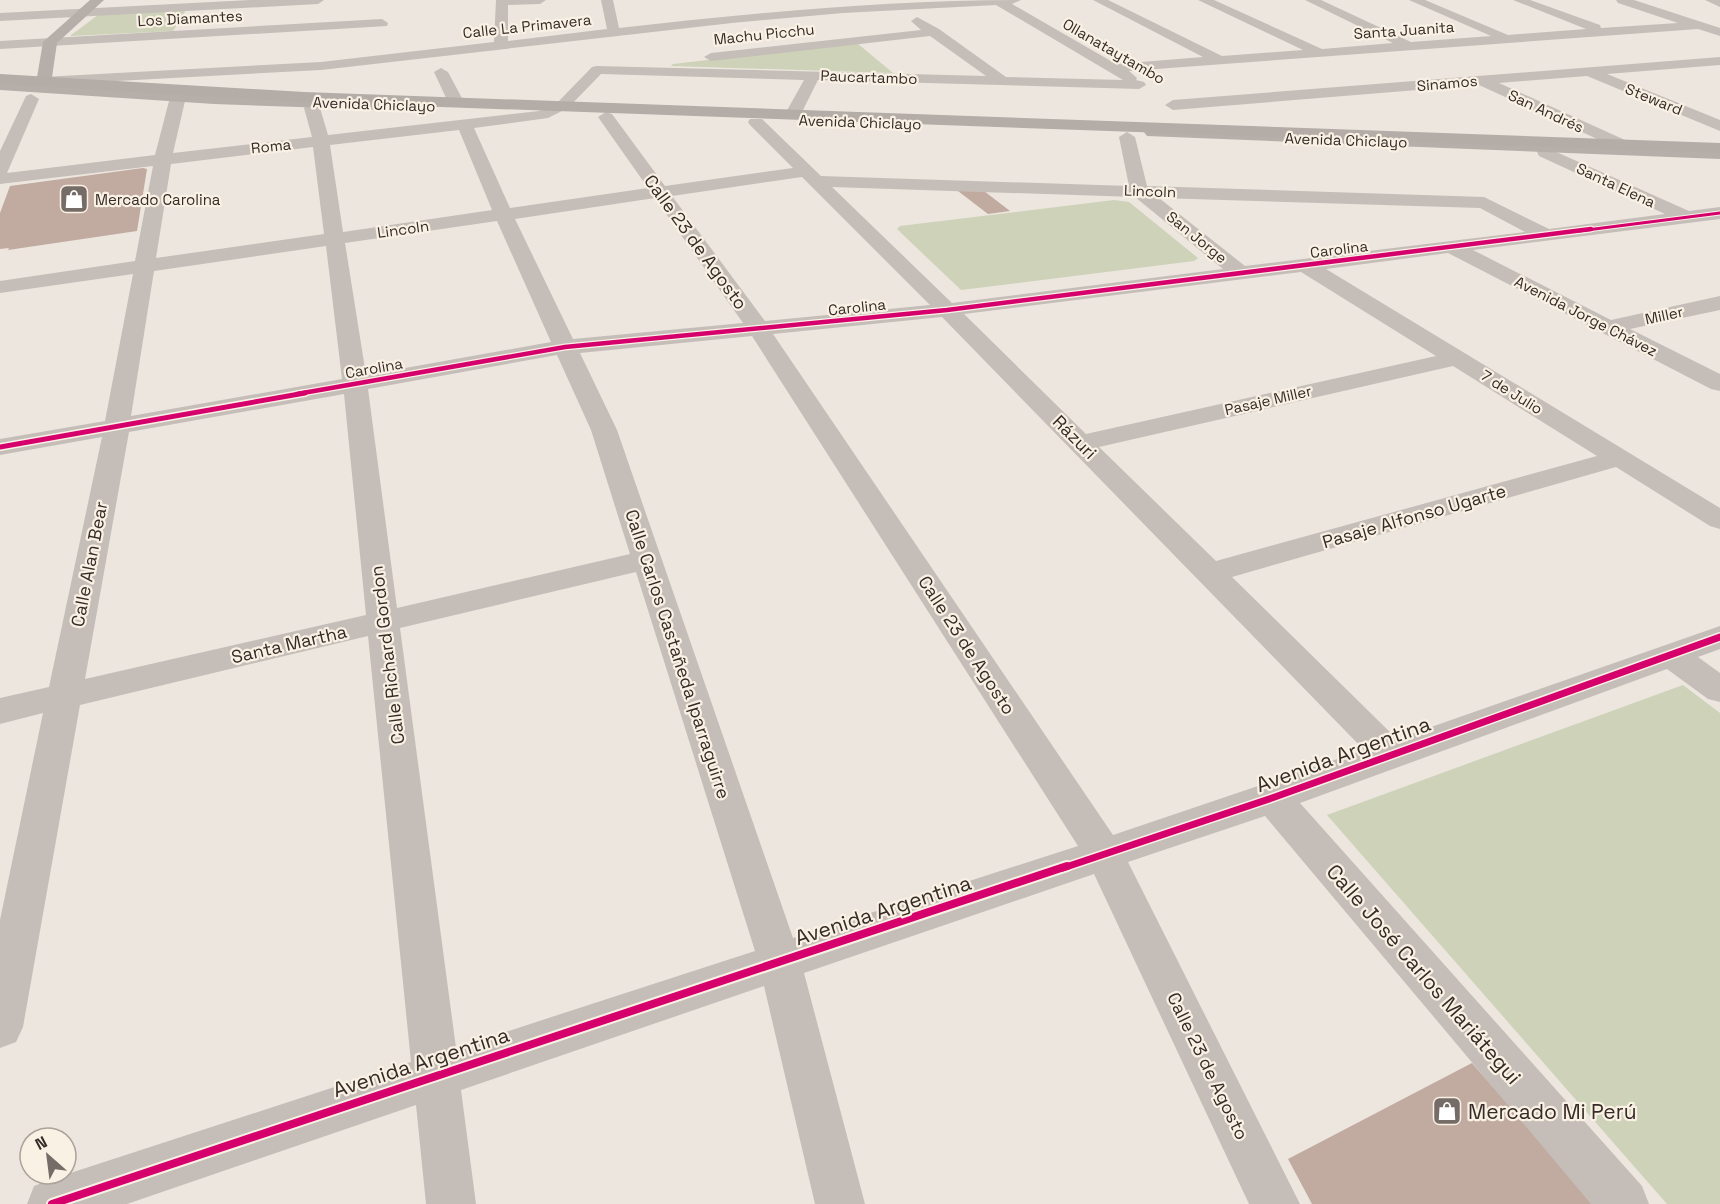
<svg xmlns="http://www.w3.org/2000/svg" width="1720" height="1204" font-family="'Space Grotesk',sans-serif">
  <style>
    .green { fill: #cdd2b8 }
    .building { fill: #c1aaa0 }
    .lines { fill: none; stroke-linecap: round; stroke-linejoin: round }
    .street { fill: #c5beb8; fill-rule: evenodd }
    .secondary { fill: #b6aea9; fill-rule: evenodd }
    .primary { fill: #b4aca7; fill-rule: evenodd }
    .cycleway-far4-casing { stroke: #faf1e5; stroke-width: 5 }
    .cycleway-far3-casing { stroke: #faf1e5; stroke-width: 7 }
    .cycleway-far2-casing { stroke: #faf1e5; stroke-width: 8 }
    .cycleway-far1-casing { stroke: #faf1e5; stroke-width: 10 }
    .cycleway-casing { stroke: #faf1e5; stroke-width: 12 }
    .cycleway-far4 { stroke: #d6006c; stroke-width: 3 }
    .cycleway-far3 { stroke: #d6006c; stroke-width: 4.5 }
    .cycleway-far2 { stroke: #d6006c; stroke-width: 5 }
    .cycleway-far1 { stroke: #d6006c; stroke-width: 7 }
    .cycleway { stroke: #d6006c; stroke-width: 8 }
    .labels { text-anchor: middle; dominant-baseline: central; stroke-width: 4.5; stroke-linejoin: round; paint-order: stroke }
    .far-street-label { font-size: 15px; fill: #362b26; stroke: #faf1e5 }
    .far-poi-label { font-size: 15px; fill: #362b26; stroke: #faf1e5; text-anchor: start }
    .street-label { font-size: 18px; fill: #362b26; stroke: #faf1e5 }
    .near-street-label { font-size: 21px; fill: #362b26; stroke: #faf1e5 }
    .near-poi-label { font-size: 21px; fill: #362b26; stroke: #faf1e5; text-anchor: start }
  </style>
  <rect width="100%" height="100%" fill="#ece6df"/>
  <g class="green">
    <path d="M186,10L173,31L70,36L98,15Z"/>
    <path d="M857,43L893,73L671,66L673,64Z"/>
    <path d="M1114,200L1129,202L1198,258L1194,261L961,290L897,229L900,226Z"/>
    <path d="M1683,685L1720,713V1204H1667L1327,815Z"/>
  </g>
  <g class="building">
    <path d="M143,168L147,169L137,231L8,250L9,248L0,249V213L10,186Z"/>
    <path d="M958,191H984L1010,211L988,214Z"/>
    <path d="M1472,1063L1596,1204H1312L1288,1159Z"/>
  </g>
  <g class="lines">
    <g class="street">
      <path d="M250,0H324L318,4L0,21V13Z"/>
      <path d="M496,0H546L540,4L508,5V41L607,29L601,0H613L619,28C753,13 886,0 1021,0L1012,4L1116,64L1203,57L1093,0H1108L1222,56L1303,50L1198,0H1214L1322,49L1393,43L1305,0H1321L1411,42L1491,36L1409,0H1425L1508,35L1586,29L1513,0H1530L1600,25L1601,28L1678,23L1618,3L1616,0H1634L1720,28V36L1698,29L1129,71L1137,78L1136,80L1144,82L1146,85L1139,89L818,80L801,114L793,119L785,114L804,80L601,74L568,108L548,118L474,128L510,208L648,188L598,117L606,112L612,114L665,186L793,168L750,125L748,122L750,119H762L821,176L1129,186L1119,137L1127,132L1135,137L1147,186L1484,197L1549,229L1665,214L1539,156L1537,152L1539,148L1545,147L1689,211L1720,207V219L1473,250L1611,320L1720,296V310L1630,329L1720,374V391L1711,389L1448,253L1326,269L1720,508V529L1710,526L1616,467L1232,577L1397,739L1720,626V649L1698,657L1720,673V702L1708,699L1667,669L1300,803L1642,1186L1649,1204H1591L1265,816L1128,862L1300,1204H1249L1094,874L804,973L865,1204H815L764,986L461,1090L476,1204H426L416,1105L127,1204H27L34,1186L52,1179L411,1062L368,636L80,705L23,1027L16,1042L0,1048V920L43,713L0,724V698L49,687L102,437L0,455V439L105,421L133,274L0,293V281L135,261L153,166L0,184V151L26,96L31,94L39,99L7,173L155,155L169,101L177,96L185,101L173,153L312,137L304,108L312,103L320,108L328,135L539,111L558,102L592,67L597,66L986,76L930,36L711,61L704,57L711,53L921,30L911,21L917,17L939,29L1006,77L1123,80L996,5L843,13L732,23L321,70L43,85L36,81L43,77L321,62L494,42ZM459,130L492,210L343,232L330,145ZM313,147L324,234L156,258L171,164ZM802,177L930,305L765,321L672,196ZM832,187L1135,197L1223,269L952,303ZM655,198L743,323L573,339L515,219ZM1159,198L1480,208L1525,232L1245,266ZM497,221L551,342L366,375L345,243ZM326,246L342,379L131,416L154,271ZM1301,272L1436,356L1086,434L964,314ZM942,317L1364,750L1113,835L773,334ZM752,336L1078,846L793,938L617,430L580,353ZM557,355L591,430L630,554L397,608L368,389ZM1453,366L1597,456L1216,561L1099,447ZM344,394L366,615L85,679L129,432ZM636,572L755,951L456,1048L400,628Z"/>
      <path d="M1705,0H1720V7Z"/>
      <path d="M382,19L388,23L387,26L0,49V41Z"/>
      <path d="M1720,57V65L1607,74L1720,120V131L1587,76L1499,83L1625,140L1627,144L1619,149L1479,85L1173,110L1165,105L1173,100Z"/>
      <path d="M441,68L448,72L464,102L461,105L456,107L448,102L434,72Z"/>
    </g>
    <g class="secondary">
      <path d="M90,0H104L57,43L51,84L214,94L385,100L393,105L385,110L214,104L0,90V80L36,83L43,42Z"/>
      <path d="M1153,127L1720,149V159L1147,136L1144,132L1147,128Z"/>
    </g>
    <path class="primary" d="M0,74L304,92L1720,143V153L304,102L0,84Z"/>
    <g class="cycleway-far4-casing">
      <path id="cycleway-far4" d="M1579,231L1720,213"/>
    </g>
    <g class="cycleway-far3-casing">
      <path id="cycleway-far3" d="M297,394L565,347L947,310L1591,229"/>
    </g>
    <g class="cycleway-far2-casing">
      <path id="cycleway-far2" d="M0,447L305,393"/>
    </g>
    <g class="cycleway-far1-casing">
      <path id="cycleway-far1" d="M1063,868L1272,798L1720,637"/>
    </g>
    <g class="cycleway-casing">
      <path id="cycleway" d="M52,1204L1067,866"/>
    </g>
    <use href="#cycleway-far4" class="cycleway-far4"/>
    <use href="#cycleway-far3" class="cycleway-far3"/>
    <use href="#cycleway-far2" class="cycleway-far2"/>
    <use href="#cycleway-far1" class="cycleway-far1"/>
    <use href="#cycleway" class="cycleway"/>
  </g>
  <defs>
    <g id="shop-square" transform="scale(1.5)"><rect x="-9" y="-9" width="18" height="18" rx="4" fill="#766c67" stroke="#faf1e5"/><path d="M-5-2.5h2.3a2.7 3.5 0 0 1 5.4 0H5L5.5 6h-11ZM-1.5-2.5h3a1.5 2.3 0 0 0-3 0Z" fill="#fff"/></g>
  </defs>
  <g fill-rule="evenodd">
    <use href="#shop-square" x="74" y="199"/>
    <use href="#shop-square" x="1447" y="1111"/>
  </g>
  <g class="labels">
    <g class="far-street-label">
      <text transform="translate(190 18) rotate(-3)">Los Diamantes</text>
      <text transform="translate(527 26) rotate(-6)">Calle La Primavera</text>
      <text transform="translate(1404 30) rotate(-4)">Santa Juanita</text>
      <text transform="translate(764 34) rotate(-6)">Machu Picchu</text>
      <text transform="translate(1114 51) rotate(30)">Ollanataytambo</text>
      <text transform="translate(869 77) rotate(2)">Paucartambo</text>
      <text transform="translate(1447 83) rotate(-5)">Sinamos</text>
      <text transform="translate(1654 99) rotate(22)">Steward</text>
      <text transform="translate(374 104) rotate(2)">Avenida Chiclayo</text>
      <text transform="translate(1546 111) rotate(25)">San Andrés</text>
      <text transform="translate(860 122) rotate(2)">Avenida Chiclayo</text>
      <text transform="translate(1346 140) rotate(2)">Avenida Chiclayo</text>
      <text transform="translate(271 146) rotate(-6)">Roma</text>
      <text transform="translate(1616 185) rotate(25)">Santa Elena</text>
      <text transform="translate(1150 191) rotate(2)">Lincoln</text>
      <text transform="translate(403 229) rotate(-8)">Lincoln</text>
      <text transform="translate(1197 237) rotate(39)">San Jorge</text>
      <text transform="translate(1339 249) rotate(-7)">Carolina</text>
      <text transform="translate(857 307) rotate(-6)">Carolina</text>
      <text transform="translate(1664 315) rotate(-12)">Miller</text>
      <text transform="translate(1586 316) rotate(27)">Avenida Jorge Chávez</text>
      <text transform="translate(374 368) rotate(-10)">Carolina</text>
      <text transform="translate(1512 392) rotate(32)">7 de Julio</text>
      <text transform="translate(1268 400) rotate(-13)">Pasaje Miller</text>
    </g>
    <g class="far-poi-label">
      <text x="95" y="199">Mercado Carolina</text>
    </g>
    <g class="street-label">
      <text transform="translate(696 242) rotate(54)">Calle 23 de Agosto</text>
      <text transform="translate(1075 437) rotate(45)">Rázuri</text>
      <text transform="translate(1414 516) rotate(-16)">Pasaje Alfonso Ugarte</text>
      <text transform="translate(89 564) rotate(-79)">Calle Alan Bear</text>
      <text transform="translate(289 644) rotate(-13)">Santa Martha</text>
      <text transform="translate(967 645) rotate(57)">Calle 23 de Agosto</text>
      <text transform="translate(678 654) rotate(72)">Calle Carlos Castañeda Iparraguirre</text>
      <text transform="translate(387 655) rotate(-97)">Calle Richard Gordon</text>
      <text transform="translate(1208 1066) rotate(64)">Calle 23 de Agosto</text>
    </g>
    <g class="near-street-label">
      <text transform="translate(1343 754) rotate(-20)">Avenida Argentina</text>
      <text transform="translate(883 910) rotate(-18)">Avenida Argentina</text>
      <text transform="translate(1424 974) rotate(49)">Calle José Carlos Mariátegui</text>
      <text transform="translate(421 1062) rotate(-18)">Avenida Argentina</text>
    </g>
    <g class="near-poi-label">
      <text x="1468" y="1111">Mercado Mi Perú</text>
    </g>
  </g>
  <g transform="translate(48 1156) rotate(332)"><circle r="28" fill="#faf1e5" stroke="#aca299" stroke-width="1.5"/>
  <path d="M0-4.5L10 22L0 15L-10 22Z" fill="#766c67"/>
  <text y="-9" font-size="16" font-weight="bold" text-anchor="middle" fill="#362b26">N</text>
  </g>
</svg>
